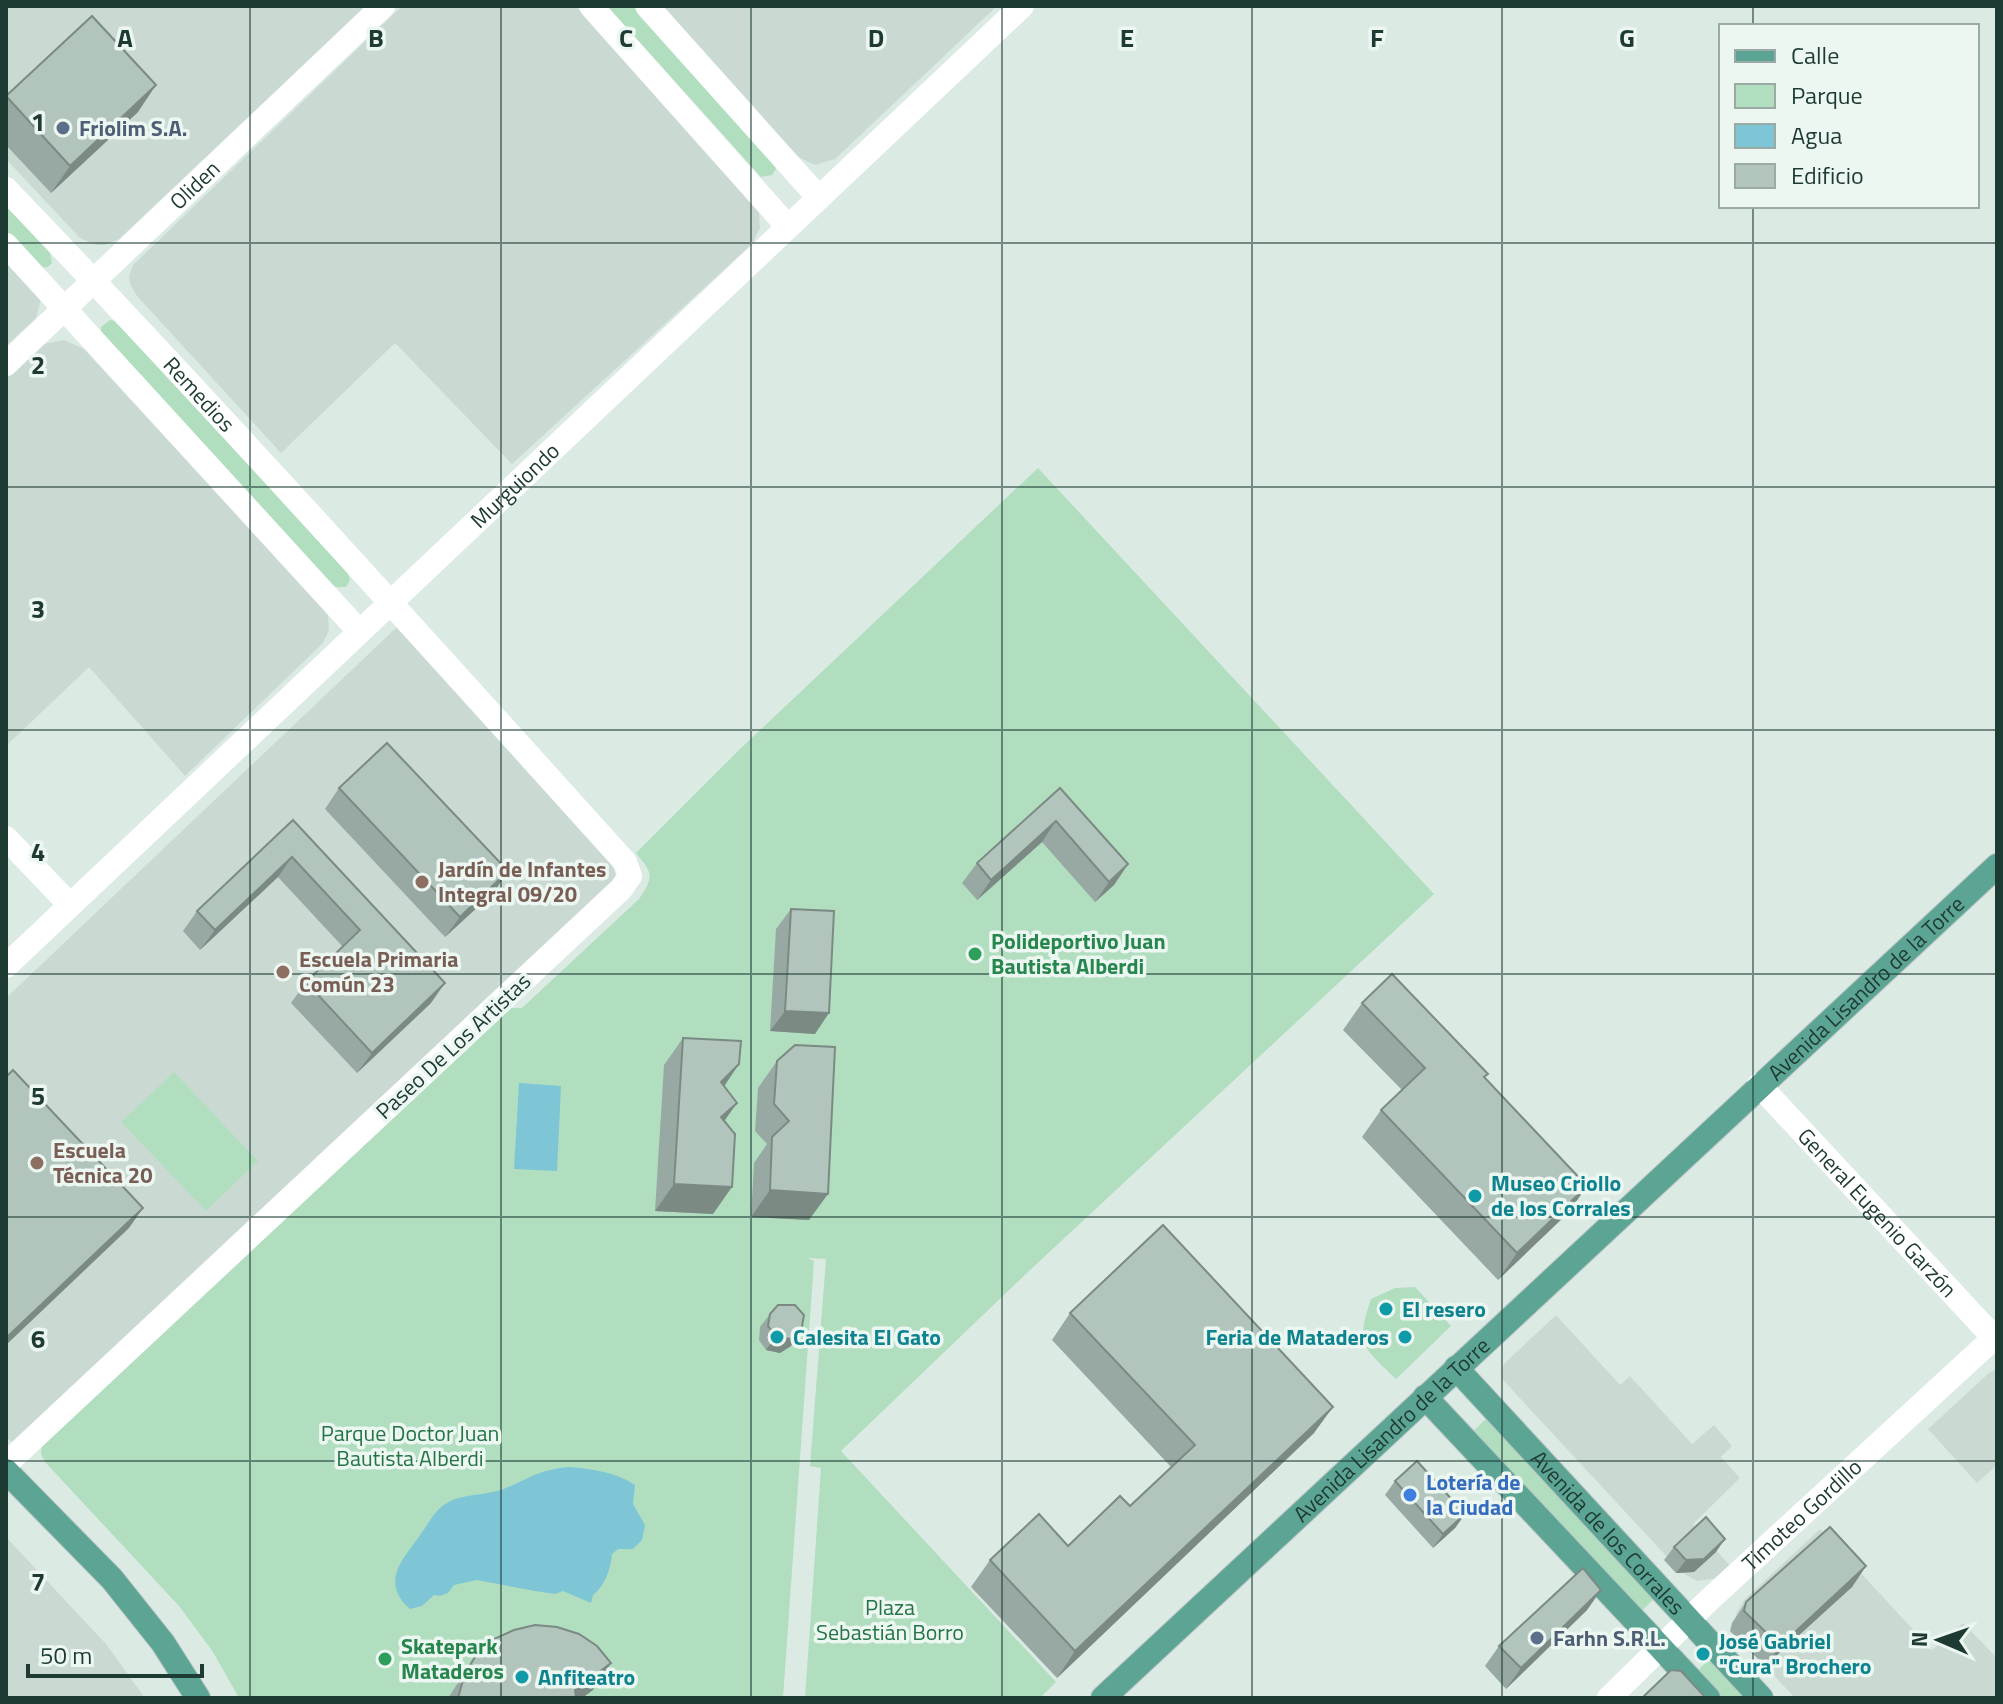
<svg xmlns="http://www.w3.org/2000/svg" width="2003" height="1704" font-family="'Titillium Web',sans-serif">
  <style>
    .built { fill: #cadad3 }
    .green { fill: #b2dec0 }
    .water { fill: #7ec5d5 }
    .lines { fill: none; stroke-linecap: round; stroke-linejoin: round }
    .major-casing { stroke: #bbc4c2; stroke-width: 26 }
    .minor { stroke: #fff; stroke-width: 24 }
    .major { stroke: #5ca494; stroke-width: 24 }
    .wall { fill: #98a9a3 }
    .shaded-wall { fill: #7c8a84 }
    .building { fill: #b1c5bd; stroke: #7c8a84; stroke-width: 2 }
    .grid { fill: none; stroke: #1d3a33; stroke-width: 2; stroke-opacity: 0.55 }
    .service-dot { fill: #5c6f8a; stroke: #edf7f2; stroke-width: 3 }
    .education-dot { fill: #8d6e63; stroke: #edf7f2; stroke-width: 3 }
    .leisure-dot { fill: #2e9e5b; stroke: #edf7f2; stroke-width: 3 }
    .culture-dot { fill: #0f9aa8; stroke: #edf7f2; stroke-width: 3 }
    .shop-dot { fill: #3f7fe0; stroke: #edf7f2; stroke-width: 3 }
    .labels { text-anchor: middle; dominant-baseline: central; stroke-width: 7; stroke-linejoin: round; paint-order: stroke }
    .service-label { font-size: 22px; font-weight: bold; fill: #4e5e75; stroke: #edf7f2; text-anchor: start }
    .street-label { font-size: 22px; fill: #1d3a33; stroke: #edf7f2 }
    .education-label { font-size: 22px; font-weight: bold; fill: #785e54; stroke: #edf7f2; text-anchor: start }
    .leisure-label { font-size: 22px; font-weight: bold; fill: #27864d; stroke: #edf7f2; text-anchor: start }
    .culture-label { font-size: 22px; font-weight: bold; fill: #0d838f; stroke: #edf7f2; text-anchor: start }
    .park-label { font-size: 22px; fill: #247446; stroke: #edf7f2 }
    .shop-label { font-size: 22px; font-weight: bold; fill: #366cbe; stroke: #edf7f2; text-anchor: start }
    .grid-label { font-size: 26px; text-anchor: middle; font-weight: bold; fill: #1d3a33; stroke: #edf7f2; stroke-width: 7; stroke-linejoin: round; paint-order: stroke }
  </style>
  <rect width="100%" height="100%" fill="#dceae4"/>
  <g class="built">
    <path d="M6,6H366L119,239L104,245H96L80,238L6,159Z"/>
    <path d="M402,6H576L755,204L759,212L760,228L752,244L512,464L395,343L281,453L137,296L130,284L129,277L133,265Z"/>
    <path d="M661,6H997L835,159L815,165L798,157Z"/>
    <path d="M6,248L42,295L36,318L6,346Z"/>
    <path d="M64,340L84,349L328,614L329,630L323,643L185,776L89,667L6,746V379L44,344Z"/>
    <path d="M397,627L612,862L616,876L611,888L15,1444L6,1438V998Z"/>
    <path d="M1556,1315L1620,1385L1630,1376L1692,1444L1714,1425L1732,1446L1721,1457L1740,1478L1693,1524L1732,1568L1720,1578L1697,1581L1681,1572L1503,1380L1502,1369L1505,1363Z"/>
    <path d="M1997,1369V1465L1977,1483L1928,1429L1989,1373Z"/>
    <path d="M1820,1529L1932,1650L1963,1623L1997,1658V1698H1795L1741,1640L1735,1622L1736,1614L1744,1600Z"/>
    <path d="M6,1537L106,1644L145,1698H6Z"/>
  </g>
  <g class="green">
    <path d="M607,6H634L775,164L776,169L772,175L761,177Z"/>
    <path d="M6,206L50,253L52,263L48,267L39,268L6,236Z"/>
    <path d="M110,320L116,321L348,573L350,580L346,587H336L330,584L101,334V327Z"/>
    <path d="M1038,468L1434,894L1028,1272L841,1451L1056,1682L1040,1698H805L821,1468L810,1466L826,1259L808,1258L814,1261L783,1698H239L213,1652L179,1606L45,1462L41,1454L42,1443L511,1008H522L639,899C654,876 653,874 636,853L740,749Z"/>
    <path d="M174,1072L258,1161L206,1211L121,1122Z"/>
    <path d="M1415,1287L1451,1326L1396,1379C1363,1346 1355,1346 1371,1299L1395,1288Z"/>
    <path d="M1486,1419L1654,1599L1640,1612L1472,1432Z"/>
    <path d="M1709,1660L1745,1698H1722L1697,1671Z"/>
  </g>
  <g class="water">
    <path d="M519,1083L561,1086L557,1171L514,1169Z"/>
    <path d="M569,1467C592,1469 616,1472 635,1485L633,1504L645,1525L642,1540L633,1549H618L612,1554C611,1569 604,1587 593,1595L591,1603L563,1591L555,1594L535,1591L477,1580L454,1585L448,1593L440,1596L434,1595L422,1606L410,1609C378,1580 405,1558 423,1531C430,1521 435,1510 447,1503C464,1493 487,1496 506,1488C532,1477 538,1470 569,1467Z"/>
  </g>
  <g class="lines">
    <g class="major-casing">
      <g id="major">
        <path id="s6" d="M1456,1368L1761,1698"/>
        <path d="M1425,1397L1708,1698"/>
        <path d="M6,1471L112,1579L163,1643L198,1698"/>
        <path id="s7" d="M1103,1698L1997,866"/>
      </g>
    </g>
    <g class="minor">
      <path d="M591,6L788,227"/>
      <path d="M647,6L819,198"/>
      <path id="s1" d="M6,189C217,409 421,636 625,862L630,876L621,889L6,1464"/>
      <path d="M6,245L359,631"/>
      <path id="s2" d="M6,364L383,6"/>
      <path d="M6,838L69,904"/>
      <path id="s3" d="M6,966L1022,6"/>
      <path id="s4" d="M1759,1085L1997,1341"/>
      <path id="s5" d="M1609,1698L1709,1600L1997,1335"/>
    </g>
    <use href="#major" class="major"/>
  </g>
  <g class="wall">
    <path d="M6,96L138,112L51,193L6,145Z"/>
    <path d="M339,788L508,871L494,892L445,937L325,809Z"/>
    <path d="M1060,788L1128,864L1114,885L1095,902L1042,842L977,900L962,883L977,863Z"/>
    <path d="M293,820L431,1003L357,1073L291,1003L306,982L343,947L278,877L200,950L183,931L197,911Z"/>
    <path d="M791,909L815,1034L770,1031L776,929Z"/>
    <path d="M1362,1003L1488,1074L1485,1077L1587,1186L1568,1213L1498,1280L1362,1137L1381,1110L1402,1090L1343,1030Z"/>
    <path d="M683,1038L724,1086V1121L713,1214L655,1211L664,1065Z"/>
    <path d="M777,1061L809,1220L751,1217L754,1163L767,1144L755,1131L758,1088Z"/>
    <path d="M1070,1313L1314,1433L1057,1678L971,1587L990,1560L1068,1546L1130,1506L1171,1467L1052,1340Z"/>
    <path d="M770,1314L791,1346L780,1353L766,1350L759,1340L760,1327Z"/>
    <path d="M1395,1481L1465,1514L1455,1528L1433,1548L1385,1495Z"/>
    <path d="M1674,1547L1716,1552L1694,1572L1676,1573L1664,1560Z"/>
    <path d="M1866,1566L1852,1587L1765,1666L1730,1631L1732,1623L1746,1602Z"/>
    <path d="M1601,1590L1587,1610L1506,1689L1485,1666L1499,1646Z"/>
    <path d="M477,1654L593,1690L582,1698H448Z"/>
  </g>
  <g class="shaded-wall">
    <path d="M156,85L138,112L51,193L70,166Z"/>
    <path d="M1056,821L1042,842L977,900L991,880Z"/>
    <path d="M292,857L278,877L200,950L215,930Z"/>
    <path d="M1128,864L1114,885L1095,902L1109,882Z"/>
    <path d="M508,871L494,892L445,937L460,917Z"/>
    <path d="M445,983L431,1003L357,1073L372,1053Z"/>
    <path d="M785,1011L829,1013L815,1034L770,1031Z"/>
    <path d="M739,1064L721,1091V1082Z"/>
    <path d="M737,1103L718,1130L721,1117Z"/>
    <path d="M674,1184L732,1187L713,1214L655,1211Z"/>
    <path d="M1587,1186L1568,1213L1498,1280L1517,1253Z"/>
    <path d="M770,1190L828,1194L809,1220L751,1217Z"/>
    <path d="M143,1208L129,1228L6,1345V1338Z"/>
    <path d="M801,1332L791,1346L780,1353L766,1350L776,1336Z"/>
    <path d="M1333,1407L1314,1433L1057,1678L1075,1651Z"/>
    <path d="M1465,1514L1455,1528L1433,1548L1443,1534Z"/>
    <path d="M1725,1539L1716,1552L1694,1572L1676,1573L1686,1560Z"/>
    <path d="M1866,1566L1852,1587L1765,1666L1780,1646Z"/>
    <path d="M1601,1590L1587,1610L1506,1689L1521,1668Z"/>
    <path d="M611,1663L593,1690L582,1698H570L575,1690Z"/>
  </g>
  <g class="building">
    <path d="M92,16L156,85L70,166L6,96Z"/>
    <path d="M387,743L508,871L460,917L339,788Z"/>
    <path d="M1060,788L1128,864L1109,882L1056,821L991,880L977,863Z"/>
    <path d="M293,820L445,983L372,1053L306,982L360,930L292,857L215,930L197,911Z"/>
    <path d="M791,909L834,911L829,1013L785,1011Z"/>
    <path d="M1392,974L1488,1074L1484,1077L1587,1186L1517,1253L1381,1110L1425,1068L1362,1003Z"/>
    <path d="M683,1038L741,1041L739,1064L721,1082L737,1103L721,1117L735,1134L732,1187L674,1184Z"/>
    <path d="M795,1045L835,1047L828,1194L770,1190L772,1137L789,1121L774,1104L777,1061Z"/>
    <path d="M13,1070L143,1208L6,1338V1077Z"/>
    <path d="M1163,1225L1333,1407L1075,1651L990,1560L1039,1514L1068,1546L1120,1496L1130,1506L1195,1445L1070,1313Z"/>
    <path d="M778,1305H795L804,1315L801,1332L790,1339L776,1336L768,1326L770,1314Z"/>
    <path d="M1417,1461L1465,1514L1443,1534L1395,1481Z"/>
    <path d="M1706,1517L1725,1539L1704,1559L1686,1560L1674,1547Z"/>
    <path d="M1830,1527L1866,1566L1780,1646L1744,1611L1746,1602Z"/>
    <path d="M1583,1568L1601,1590L1521,1668L1499,1646Z"/>
    <path d="M535,1625L557,1627L579,1634L597,1646L611,1663L575,1690L576,1698H458L465,1673L477,1654L494,1639L514,1630Z"/>
    <path d="M1671,1670L1681,1671L1706,1698H1642Z"/>
  </g>
  <path class="grid" d="M250,6V1698M501,6V1698M751,6V1698M1002,6V1698M1252,6V1698M1502,6V1698M1753,6V26M1753,206V1698M6,243H1997M6,487H1997M6,730H1997M6,974H1997M6,1217H1997M6,1461H1997"/>
  <g class="service-dot">
    <circle cx="63" cy="128" r="8"/>
    <circle cx="1537" cy="1638" r="8"/>
  </g>
  <g class="education-dot">
    <circle cx="422" cy="882" r="8"/>
    <circle cx="283" cy="972" r="8"/>
    <circle cx="37" cy="1163" r="8"/>
  </g>
  <g class="leisure-dot">
    <circle cx="975" cy="954" r="8"/>
    <circle cx="385" cy="1659" r="8"/>
  </g>
  <g class="culture-dot">
    <circle cx="1475" cy="1196" r="8"/>
    <circle cx="1386" cy="1309" r="8"/>
    <circle cx="777" cy="1337" r="8"/>
    <circle cx="1405" cy="1337" r="8"/>
    <circle cx="1703" cy="1654" r="8"/>
    <circle cx="522" cy="1677" r="8"/>
  </g>
  <circle class="shop-dot" cx="1410" cy="1495" r="8"/>
  <g class="labels">
    <g class="service-label">
      <text x="79" y="128">Friolim S.A.</text>
      <text x="1553" y="1638">Farhn S.R.L.</text>
    </g>
    <g class="street-label">
      <text stroke="none"><textPath href="#s2" startOffset="260">Oliden</textPath></text>
      <text stroke="none"><textPath href="#s1" startOffset="282">Remedios</textPath></text>
      <text stroke="none"><textPath href="#s3" startOffset="700">Murguiondo</textPath></text>
      <text stroke="none"><textPath href="#s7" startOffset="1042">Avenida Lisandro de la Torre</textPath></text>
      <text transform="translate(453 1046) rotate(-43)">Paseo De Los Artistas</text>
      <text stroke="none"><textPath href="#s4" startOffset="174">General Eugenio Garzón</textPath></text>
      <text stroke="none"><textPath href="#s7" startOffset="394">Avenida Lisandro de la Torre</textPath></text>
      <text stroke="none"><textPath href="#s5" startOffset="266">Timoteo Gordillo</textPath></text>
      <text stroke="none"><textPath href="#s6" startOffset="224">Avenida de los Corrales</textPath></text>
    </g>
    <g class="education-label">
      <text x="438" y="869">Jardín de Infantes<tspan x="438" dy="25">Integral 09/20</tspan></text>
      <text x="299" y="959">Escuela Primaria<tspan x="299" dy="25">Común 23</tspan></text>
      <text x="53" y="1150">Escuela<tspan x="53" dy="25">Técnica 20</tspan></text>
    </g>
    <g class="leisure-label">
      <text x="991" y="941">Polideportivo Juan<tspan x="991" dy="25">Bautista Alberdi</tspan></text>
      <text x="401" y="1646">Skatepark<tspan x="401" dy="25">Mataderos</tspan></text>
    </g>
    <g class="culture-label">
      <text x="1491" y="1183">Museo Criollo<tspan x="1491" dy="25">de los Corrales</tspan></text>
      <text x="1402" y="1309">El resero</text>
      <text x="793" y="1337">Calesita El Gato</text>
      <text x="1389" y="1337" text-anchor="end">Feria de Mataderos</text>
      <text x="1719" y="1641">José Gabriel<tspan x="1719" dy="25">"Cura" Brochero</tspan></text>
      <text x="538" y="1677">Anfiteatro</text>
    </g>
    <g class="park-label">
      <text x="410" y="1433">Parque Doctor Juan<tspan x="410" dy="25">Bautista Alberdi</tspan></text>
      <text x="890" y="1607">Plaza<tspan x="890" dy="25">Sebastián Borro</tspan></text>
    </g>
    <g class="shop-label">
      <text x="1426" y="1482">Lotería de<tspan x="1426" dy="25">la Ciudad</tspan></text>
    </g>
  </g>
  <g class="grid-label">
    <text x="125" y="47">A</text>
    <text x="376" y="47">B</text>
    <text x="626" y="47">C</text>
    <text x="876" y="47">D</text>
    <text x="1127" y="47">E</text>
    <text x="1377" y="47">F</text>
    <text x="1627" y="47">G</text>
    <text x="38" y="131">1</text>
    <text x="38" y="374">2</text>
    <text x="38" y="618">3</text>
    <text x="38" y="861">4</text>
    <text x="38" y="1105">5</text>
    <text x="38" y="1348">6</text>
    <text x="38" y="1591">7</text>
  </g>
  <rect width="2003" height="1704" fill="none" stroke="#1d3a33" stroke-width="16"/>
  <rect x="1719" y="24" width="260" height="184" fill="#edf7f2" stroke="#9aaba6" stroke-width="2"/>
  <rect x="1735" y="50" width="40" height="12" fill="#5ca494" stroke="#9aaba6" stroke-width="2"/>
  <text x="1791" y="64" font-size="24" fill="#1d3a33">Calle</text>
  <rect x="1735" y="84" width="40" height="24" fill="#b2dec0" stroke="#9aaba6" stroke-width="2"/>
  <text x="1791" y="104" font-size="24" fill="#1d3a33">Parque</text>
  <rect x="1735" y="124" width="40" height="24" fill="#7ec5d5" stroke="#9aaba6" stroke-width="2"/>
  <text x="1791" y="144" font-size="24" fill="#1d3a33">Agua</text>
  <rect x="1735" y="164" width="40" height="24" fill="#b1c5bd" stroke="#9aaba6" stroke-width="2"/>
  <text x="1791" y="184" font-size="24" fill="#1d3a33">Edificio</text>
  <g transform="translate(1939 1640) rotate(272)" stroke="#edf7f2" stroke-width="6" paint-order="stroke">
  <path d="M0-6L14 30L0 20L-14 30Z" fill="#1d3a33"/>
  <text y="-12" font-size="22" font-weight="bold" text-anchor="middle" fill="#1d3a33">N</text>
  </g>
  <path d="M28 1664v12h174v-12" fill="none" stroke="#1d3a33" stroke-width="4"/>
  <text x="40" y="1664" font-size="24" fill="#1d3a33" stroke="#edf7f2" stroke-width="6" paint-order="stroke">50 m</text>
</svg>
